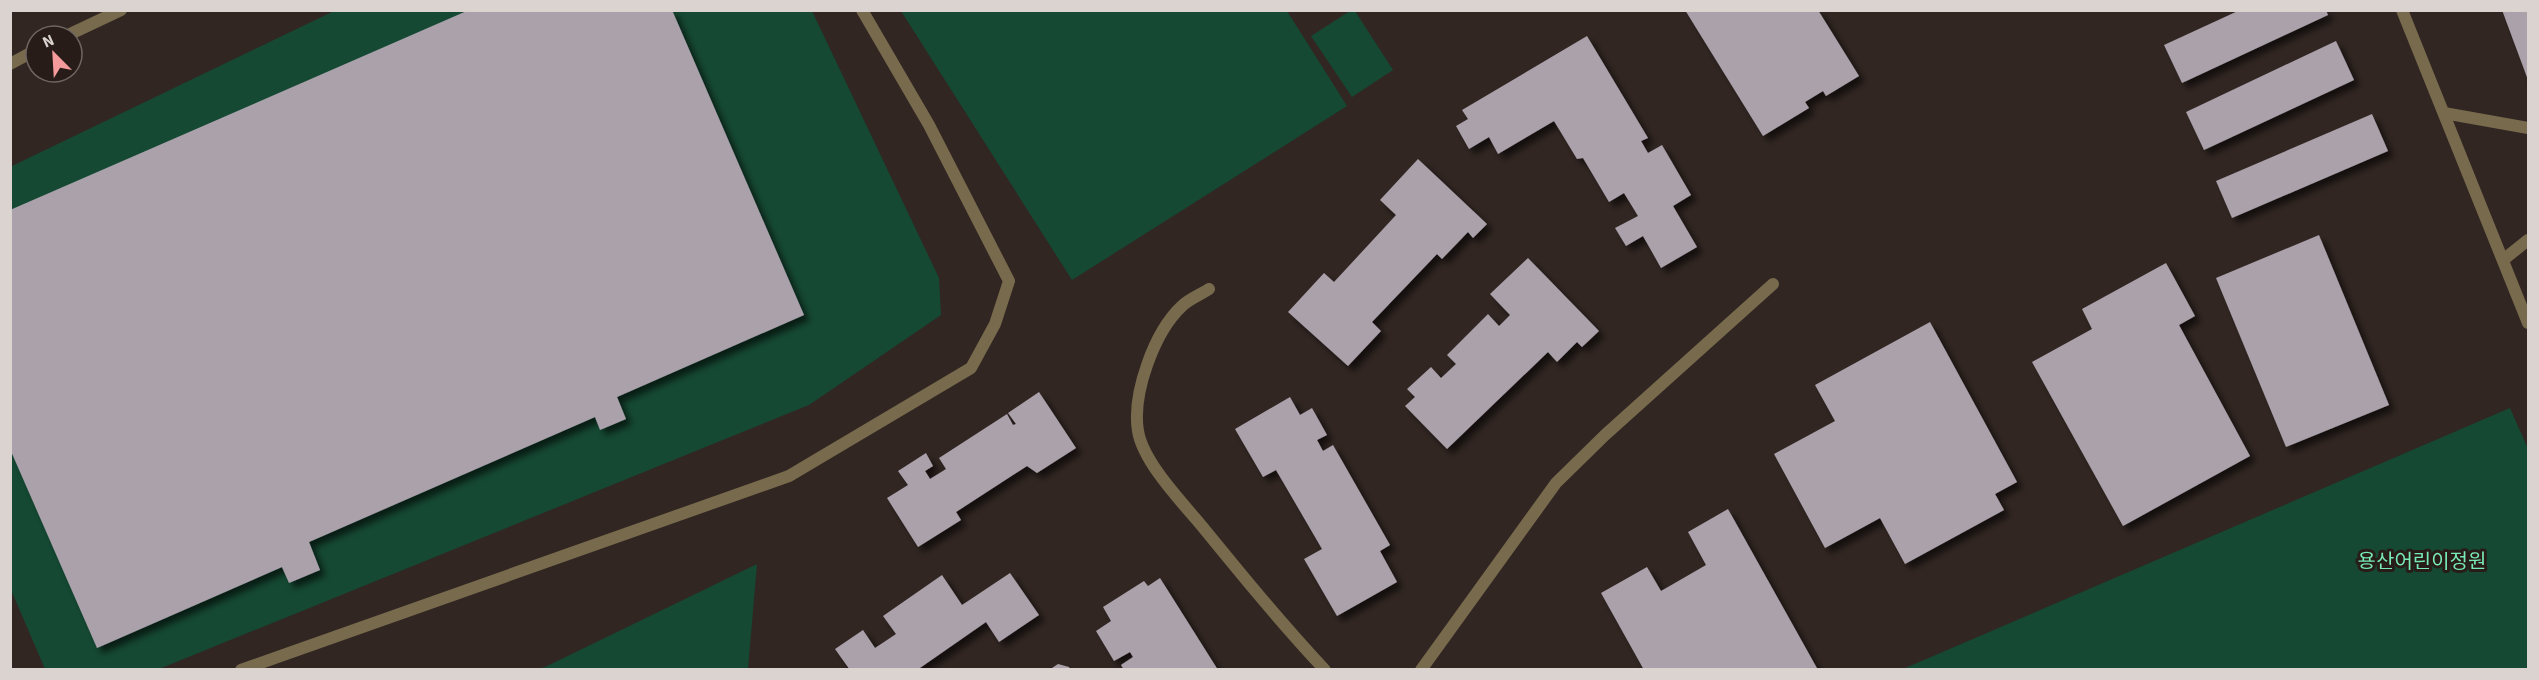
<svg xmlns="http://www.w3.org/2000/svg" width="2539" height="680" font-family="'Source Sans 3','Noto Sans KR',sans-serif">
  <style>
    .green { fill: #154933 }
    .building { fill: #aaa1ab; filter: url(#shadow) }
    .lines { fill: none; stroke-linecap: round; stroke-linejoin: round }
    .lane { stroke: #776a4d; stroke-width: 12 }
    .street { stroke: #776a4d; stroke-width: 12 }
    .labels { text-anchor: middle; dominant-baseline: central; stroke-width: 6; stroke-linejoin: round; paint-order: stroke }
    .park-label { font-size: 20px; fill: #77eab5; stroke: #271c18 }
  </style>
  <defs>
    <filter id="shadow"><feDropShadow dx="5.5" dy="5.5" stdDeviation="3" flood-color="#0009"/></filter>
  </defs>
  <rect width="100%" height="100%" fill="#312622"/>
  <g class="green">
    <path d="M334,11H812L939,278L941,315L809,405L159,669H45L11,590L10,167Z"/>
    <path d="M901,11H1287L1347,106L1072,280Z"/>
    <path d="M1350,11H1355L1393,70L1352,97L1311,36Z"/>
    <path d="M2510,408L2528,449V669H1903Z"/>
    <path d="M757,564L748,669H537L545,667Z"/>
  </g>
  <g class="building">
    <path d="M469,10H672L804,315L617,397L626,419L600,430L595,417L309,542L320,570L289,583L282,567L97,648L10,449V210Z"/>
    <path d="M1685,10H1818L1859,76L1826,96L1823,91L1805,102L1809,108L1763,136Z"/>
    <path d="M2240,10H2326L2328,15L2182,83L2164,45Z"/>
    <path d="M2502,10H2528V80Z"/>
    <path d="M1587,36L1648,138L1641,141L1648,153L1662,145L1691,195L1673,206L1697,247L1661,268L1643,236L1626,246L1615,228L1638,216L1624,193L1609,202L1583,158L1577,159L1554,121L1498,154L1489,137L1469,149L1456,126L1468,119L1462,110Z"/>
    <path d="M2336,41L2354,80L2204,150L2186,112Z"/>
    <path d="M2372,114L2388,151L2232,218L2216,181Z"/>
    <path d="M1418,159L1487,224L1473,238L1468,232L1442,259L1437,254L1372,322L1381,331L1348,366L1288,312L1324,273L1334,282L1396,215L1380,200Z"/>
    <path d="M2319,235L2389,405L2286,447L2216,278Z"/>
    <path d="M1528,258L1599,331L1582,347L1577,342L1557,362L1548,352L1447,449L1405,406L1415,397L1407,389L1431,367L1441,378L1456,364L1447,355L1488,314L1499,326L1510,315L1490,294Z"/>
    <path d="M2166,263L2195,316L2179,325L2250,456L2123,526L2032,362L2092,329L2082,309Z"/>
    <path d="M1930,322L2017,482L1995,494L2004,510L1905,564L1880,518L1825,548L1774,454L1835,421L1815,385Z"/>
    <path d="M1039,392L1076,448L1037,473L1027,466L956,512L961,520L918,547L887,498L908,485L898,471L926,453L933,466L925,471L930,479L946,469L939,458L1007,414L1013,425L1016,424L1008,413Z"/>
    <path d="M1290,397L1300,415L1312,408L1327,435L1317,440L1323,451L1333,445L1390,545L1380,551L1397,582L1337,616L1304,559L1322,549L1276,470L1263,477L1235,429Z"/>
    <path d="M1728,509L1818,670H1644L1601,593L1647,567L1661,591L1706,565L1688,532Z"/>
    <path d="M1010,573L1039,615L999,642L986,622L917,670H850L835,649L863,630L875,648L896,634L883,616L942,575L962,605Z"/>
    <path d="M1160,578L1218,670H1124L1121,665L1133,657L1130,652L1114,661L1096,631L1111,621L1103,607L1144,581L1148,586Z"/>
    <path d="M1058,664L1069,667L1071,670H1049Z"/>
  </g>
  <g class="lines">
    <g class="lane">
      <path d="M66,36L121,10"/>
      <path d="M10,64L36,50"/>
      <path d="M2444,113L2528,128"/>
      <path d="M2503,260L2528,240"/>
      <path d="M1209,289C1200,295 1189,299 1182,306C1154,332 1132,394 1138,431C1143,462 1181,501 1201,525C1241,574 1281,623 1325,670"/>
      <path d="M241,670L789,476L971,368L995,324L1009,281L929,125L862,10"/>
      <path d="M1421,670L1556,483L1605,435L1773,284"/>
    </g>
    <path class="street" d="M2402,10L2528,323"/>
  </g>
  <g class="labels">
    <g class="park-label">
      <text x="2422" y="562">용산어린이정원</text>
    </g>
  </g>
  <rect width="2539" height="680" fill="none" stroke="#dad3d0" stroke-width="24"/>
  <g transform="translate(54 54) rotate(336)"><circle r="28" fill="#271c18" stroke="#6f6562" stroke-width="1.5"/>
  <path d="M0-4.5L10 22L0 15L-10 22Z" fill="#f59b9c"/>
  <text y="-9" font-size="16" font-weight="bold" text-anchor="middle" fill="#dad3d0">N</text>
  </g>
</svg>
